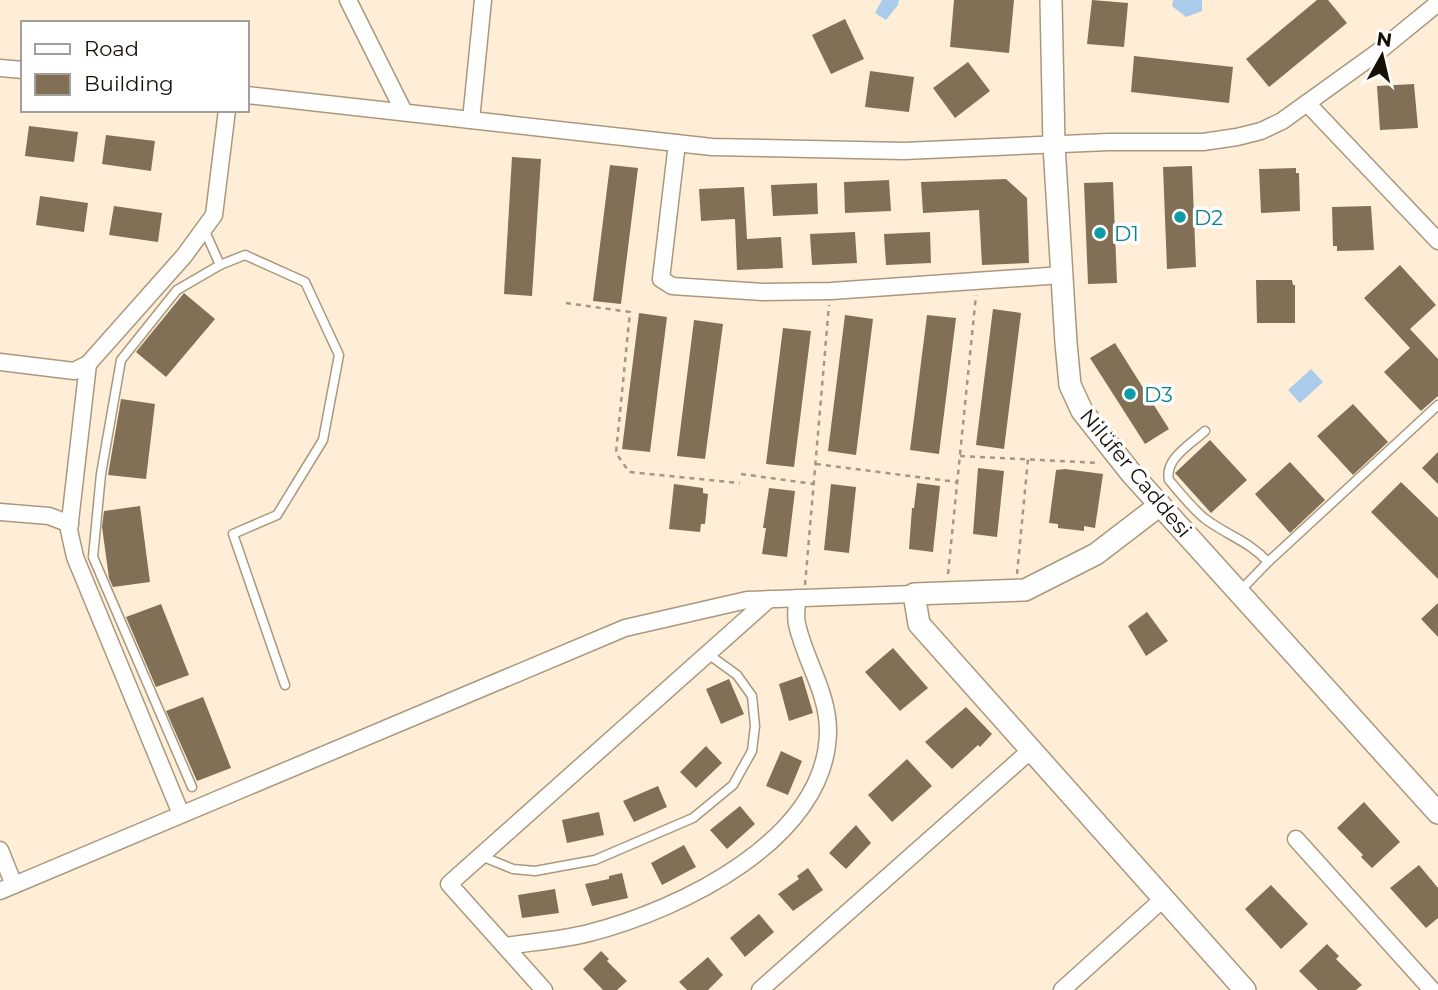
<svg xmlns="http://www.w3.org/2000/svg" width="1438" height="990" font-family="Montserrat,sans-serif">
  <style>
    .water { fill: #aacbea }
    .building { fill: #817056 }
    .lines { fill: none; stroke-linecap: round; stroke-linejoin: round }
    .lane-casing { stroke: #aa987d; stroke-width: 11 }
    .street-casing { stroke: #aa987d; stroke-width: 19 }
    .secondary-casing { stroke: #aa987d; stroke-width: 24 }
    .path { stroke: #a39785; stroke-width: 2.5; stroke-dasharray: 5 5; stroke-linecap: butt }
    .lane { stroke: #fff; stroke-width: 8 }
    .street { stroke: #fff; stroke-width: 16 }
    .secondary { stroke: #fff; stroke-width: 21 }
    .culture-dot { fill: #0f9aa8; stroke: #fff; stroke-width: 2.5 }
    .labels { text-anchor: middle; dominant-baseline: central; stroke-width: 7; stroke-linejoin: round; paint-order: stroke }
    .culture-label { font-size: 21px; fill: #0d838f; stroke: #fff; text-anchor: start }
    .street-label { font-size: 21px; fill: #161006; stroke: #fff }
  </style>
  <rect width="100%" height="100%" fill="#feeed7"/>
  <g class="water">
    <path d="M882,0H899L898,5L886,20L875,13Z"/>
    <path d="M1173,0H1202V11L1186,17L1172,6Z"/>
    <path d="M1311,369L1323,382L1300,403L1288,390Z"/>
  </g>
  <g class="building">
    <path d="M954,0H1014L1009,53L950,47Z"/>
    <path d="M1092,0L1128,3L1124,47L1087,44Z"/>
    <path d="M1317,0H1328L1347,23L1269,87L1246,59Z"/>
    <path d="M845,19L864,59L831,74L812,35Z"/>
    <path d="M1134,56L1233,67L1229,103L1131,92Z"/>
    <path d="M968,62L990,91L955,118L933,88Z"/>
    <path d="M870,71L914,77L909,112L865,107Z"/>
    <path d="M1414,84L1418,128L1380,130L1377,86Z"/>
    <path d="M29,126L78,132L74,162L25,156Z"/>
    <path d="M106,135L155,141L151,171L102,164Z"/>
    <path d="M512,157L541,159L532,296L504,294Z"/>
    <path d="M610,165L638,168L621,304L593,301Z"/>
    <path d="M1192,166L1196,267L1167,269L1163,167Z"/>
    <path d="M1296,168V173H1299L1300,211L1261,213L1259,169Z"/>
    <path d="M1006,179L1027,198L1029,263L982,265L979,210L923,213L921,182Z"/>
    <path d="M889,180L891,211L845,213L844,182Z"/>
    <path d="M1113,182L1117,283L1088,284L1084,183Z"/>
    <path d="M817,183L818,214L773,216L771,185Z"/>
    <path d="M744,187L747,239L781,237L783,268L737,270L735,219L701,221L699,189Z"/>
    <path d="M40,196L88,203L84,232L36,225Z"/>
    <path d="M114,206L162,213L158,242L109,235Z"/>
    <path d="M1371,206L1374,250L1337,251V246H1333L1332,207Z"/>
    <path d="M855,232L857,263L812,265L810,234Z"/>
    <path d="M930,232L931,263L886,265L884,234Z"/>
    <path d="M1400,265L1436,305L1410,329L1438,359V396L1421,411L1384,372L1410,348L1364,298Z"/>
    <path d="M1256,280H1292L1293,285H1295V323H1257Z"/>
    <path d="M184,293L215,319L166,377L136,352Z"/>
    <path d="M993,309L1021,313L1004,449L976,445Z"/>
    <path d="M639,313L667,317L650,452L622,449Z"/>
    <path d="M845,315L873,319L856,455L828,451Z"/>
    <path d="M927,315L956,318L939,454L910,450Z"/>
    <path d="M694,320L723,324L705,459L677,456Z"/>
    <path d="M783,328L811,331L794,467L766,464Z"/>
    <path d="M1115,343L1169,429L1145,444L1090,358Z"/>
    <path d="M121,399L155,404L146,479L108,475Z"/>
    <path d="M1353,404L1388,442L1353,475L1317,436Z"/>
    <path d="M1210,440L1247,480L1211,513L1175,473Z"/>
    <path d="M1438,452V484L1422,468Z"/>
    <path d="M1290,462L1325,500L1290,533L1255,494Z"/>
    <path d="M978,468L1004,471L997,537L973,534Z"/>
    <path d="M1065,469L1103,474L1095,528L1084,526V531L1058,528V524L1049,523L1056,470Z"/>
    <path d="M1401,482L1438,518V579L1371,512Z"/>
    <path d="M917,483L940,486L933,552L909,549L912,508H914Z"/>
    <path d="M674,484L703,488V493L708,494L705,524H701L700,532L669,529Z"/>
    <path d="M831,484L856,487L849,553L824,550Z"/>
    <path d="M769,488L795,491L787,557L762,554L766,528H763Z"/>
    <path d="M140,506L150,582L113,587L109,578L102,527L104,511Z"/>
    <path d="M1438,603V637L1421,619Z"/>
    <path d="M161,604L189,675L156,687L126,617Z"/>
    <path d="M1147,612L1168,641L1146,656L1128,626Z"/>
    <path d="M893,648L928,688L900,711L865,672Z"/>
    <path d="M802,676L813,713L789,721L779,684Z"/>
    <path d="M729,679L744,714L721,724L706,689Z"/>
    <path d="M203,697L231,768L197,781L166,711Z"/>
    <path d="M966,707L992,734L980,747L978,745L952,769L925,742Z"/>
    <path d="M706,746L722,763L696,788L680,772Z"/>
    <path d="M781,751L802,761L788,795L766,786Z"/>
    <path d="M907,759L932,786L892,822L868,795Z"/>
    <path d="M658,786L667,807L634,822L623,801Z"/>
    <path d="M1364,802L1400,842L1372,868L1361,857L1363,855L1337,828Z"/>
    <path d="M740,806L755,824L727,849L710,830Z"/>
    <path d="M599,812L604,835L567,843L562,820Z"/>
    <path d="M856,825L871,843L846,869L829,853Z"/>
    <path d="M684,845L696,867L662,885L651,863Z"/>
    <path d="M1419,865L1438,888V918L1426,928L1390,888Z"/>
    <path d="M808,868L823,890L793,911L778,894L799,879L797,876Z"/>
    <path d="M622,873L628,898L592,906L585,884L609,879V876Z"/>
    <path d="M1271,885L1308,924L1281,949L1245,909Z"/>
    <path d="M555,889L559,913L522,918L518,895Z"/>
    <path d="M759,914L774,932L745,957L730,938Z"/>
    <path d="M1327,944L1339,956L1336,959L1362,985L1356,990H1318L1299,971Z"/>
    <path d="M601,951L609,959L607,961L627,981L617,990H603L583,969Z"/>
    <path d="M708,957L723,975L708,990H687L679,982Z"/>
  </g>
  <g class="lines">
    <g class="lane-casing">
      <g id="lane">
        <path d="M204,229L220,265"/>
        <path d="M1205,431C1191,444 1164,459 1169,480C1180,493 1191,507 1204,518C1226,535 1249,541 1268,562"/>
        <path d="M1239,592L1268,562L1438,405"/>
        <path d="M192,787L93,557L101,474L121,360L177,290L220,265L245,255L305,282L339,355L323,440L277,515L233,534L285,685"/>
        <path d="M481,856L513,869L535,871L595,860L693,818L733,785L752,751L755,726L752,696L737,675L708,654"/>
      </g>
    </g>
    <g class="street-casing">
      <g id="street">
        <path d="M348,0L404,112"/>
        <path d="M0,68L23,70"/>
        <path d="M247,95L712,147L904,151L1109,142H1203L1237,137L1261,131L1282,121L1378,52L1438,3"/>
        <path d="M1307,103L1438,241"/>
        <path d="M471,120L483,0"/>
        <path d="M677,143L661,279L672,286L763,292L831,291L1062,275"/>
        <path d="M0,362L74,371L88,364L184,256L214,215L227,110"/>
        <path d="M88,364L69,530L75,557L181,814"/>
        <path d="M0,512L49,516L70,524"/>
        <path d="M1296,839L1432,990"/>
        <path d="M0,850L14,885"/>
        <path d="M0,891L625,628L747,600L914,594"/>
        <path d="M505,946C532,942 562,940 589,933C679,910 827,840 828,731C828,692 805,661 797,624C795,616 797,606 797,598"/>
        <path d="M544,990L449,884L769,599"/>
        <path d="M760,990L1031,750"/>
        <path d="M1062,990L1163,899"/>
      </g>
    </g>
    <g class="secondary-casing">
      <g id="secondary">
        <path d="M1051,0L1054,145L1066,343L1070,385L1082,411L1131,473L1438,813"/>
        <path d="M1160,505L1096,554L1025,590L914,594L919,624L1245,990"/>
      </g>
    </g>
    <g class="path">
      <path d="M566,303L630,312L616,453L629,472L740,483"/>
      <path d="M960,456L1100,463"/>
      <path d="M816,464L957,482"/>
      <path d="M741,474L814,484"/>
      <path d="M948,574L976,295"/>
      <path d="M1017,574L1028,459"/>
      <path d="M805,585L829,305"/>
    </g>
    <use href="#lane" class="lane"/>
    <use href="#street" class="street"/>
    <use href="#secondary" class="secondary"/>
  </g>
  <g class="culture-dot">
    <circle cx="1180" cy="217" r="7"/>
    <circle cx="1100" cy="233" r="7"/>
    <circle cx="1130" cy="394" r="7"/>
  </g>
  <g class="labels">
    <g class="culture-label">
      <text x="1194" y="217">D2</text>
      <text x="1114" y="233">D1</text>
      <text x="1144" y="394">D3</text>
    </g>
    <g class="street-label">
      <text transform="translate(1136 473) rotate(50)">Nilüfer Caddesi</text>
    </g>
  </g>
  <rect x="21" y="21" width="228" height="91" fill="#ffffff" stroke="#a29f9b" stroke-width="2"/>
  <rect x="35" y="44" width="35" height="10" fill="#ffffff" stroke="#a29f9b" stroke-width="2"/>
  <text x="84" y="56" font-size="21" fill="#161006">Road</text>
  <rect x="35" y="74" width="35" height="21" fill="#817056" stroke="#a29f9b" stroke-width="2"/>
  <text x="84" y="91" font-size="21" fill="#161006">Building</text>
  <g transform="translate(1382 56) rotate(8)" stroke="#ffffff" stroke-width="5" paint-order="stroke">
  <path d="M0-5L12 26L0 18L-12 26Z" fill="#161006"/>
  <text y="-10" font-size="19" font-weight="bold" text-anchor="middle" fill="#161006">N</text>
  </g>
</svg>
